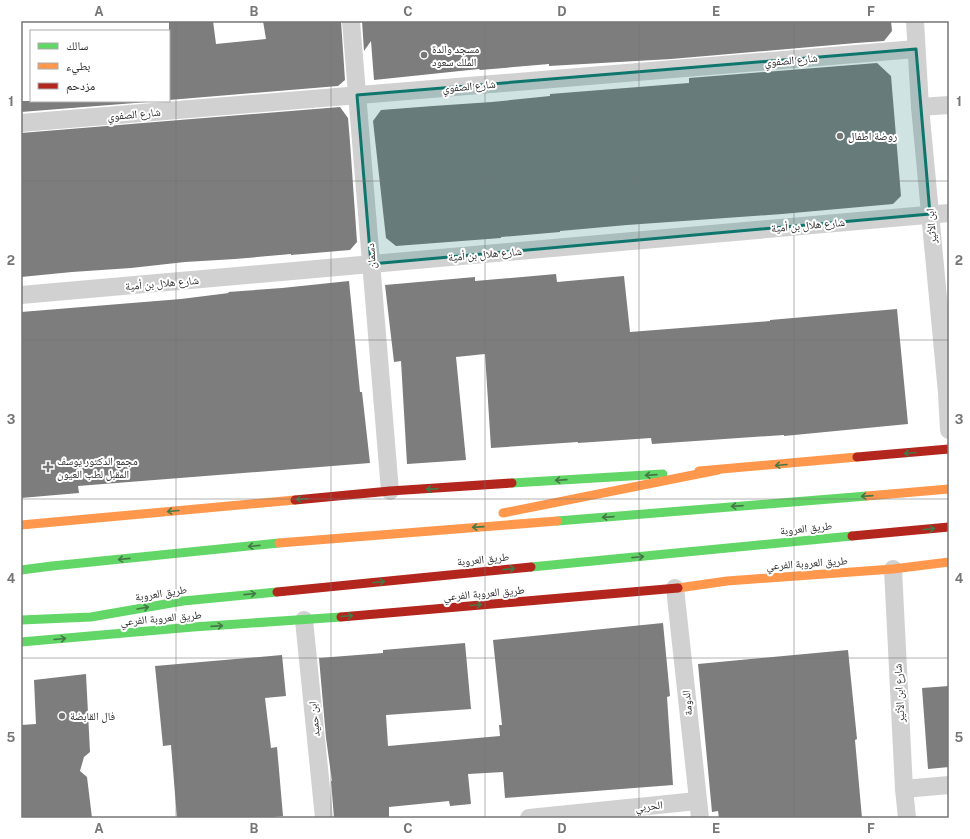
<svg xmlns="http://www.w3.org/2000/svg" width="970" height="839" font-family="'Public Sans','Noto Naskh Arabic',sans-serif">
  <style>
    .building { fill: #7d7d7d }
    .lines { fill: none; stroke-linecap: round; stroke-linejoin: round }
    .street { stroke: #d1d1d1; stroke-width: 18 }
    .fast { stroke: #63d668; stroke-width: 9 }
    .slow { stroke: #ff974d; stroke-width: 9 }
    .jam { stroke: #b3261e; stroke-width: 9 }
    .oneway { stroke: #457847 }
    .marked { fill: #0f766e; fill-opacity: 0.2; stroke: #0f766e; stroke-width: 3; stroke-linejoin: round }
    .grid { fill: none; stroke: #767676; stroke-width: 1; stroke-opacity: 0.55 }
    .poi-dot { fill: #767676; stroke: #fff; stroke-width: 1.5 }
    .labels { text-anchor: middle; dominant-baseline: central; stroke-width: 4; stroke-linejoin: round; paint-order: stroke }
    .poi-label { font-size: 11px; fill: #2c2c2c; stroke: #fff; text-anchor: start }
    .street-label { font-size: 11px; fill: #2c2c2c; stroke: #fff }
    .neatline { fill: none; stroke: #767676; stroke-width: 1.5 }
    .grid-label { font-size: 13px; text-anchor: middle; font-weight: bold; fill: #767676 }
  </style>
  <rect width="100%" height="100%" fill="#fff"/>
  <g class="building">
    <path d="M169,21H213L216,44L266,39L263,21H341L345,80L338,86L169,100Z"/>
    <path d="M362,21H891L892,31L884,41L856,43L671,59L549,66V64L480,70L479,69L374,80L371,41L364,51Z"/>
    <path d="M877,63L891,76L901,196L893,204L782,214L627,225L560,231V232L501,237V238L396,246L386,238L373,121L381,110L433,106L492,102L550,96V94L689,83V78Z"/>
    <path d="M21,101H160L21,112Z"/>
    <path d="M340,107L348,118L350,142L357,242L350,250L291,255V254L235,259L185,262L131,268L72,272L21,277V133Z"/>
    <path d="M556,274L557,282L624,276L630,332L770,321V320L897,309L908,424L784,436V435L652,444L651,438L578,443V442L491,448L485,354L456,357L466,460L407,464L401,361L394,362L385,285L475,277V281Z"/>
    <path d="M349,281L360,392H362L370,463L78,486L79,493L21,498V312L181,299L229,293L228,292L282,288Z"/>
    <path d="M663,623L670,696L667,697L673,785L505,798L503,772L468,774L471,804L450,806L449,801L389,807V817L334,818L331,781H332L326,738L319,658L383,653V650L465,643L471,709L386,715L388,746L500,736L499,725H502L493,640Z"/>
    <path d="M848,650L857,739L855,740L862,818H719L718,811L712,812L698,664Z"/>
    <path d="M282,655L286,696L265,698L271,748L277,747L283,816L264,818H177L171,745L163,746L155,666Z"/>
    <path d="M86,674L90,752L84,757L80,771L87,777L92,818H21V725L36,724L34,680Z"/>
    <path d="M949,686V767L928,769L922,688Z"/>
  </g>
  <g class="lines">
    <g class="street">
      <path d="M351,21L390,491"/>
      <path d="M915,21L920,107L947,393L949,430"/>
      <path d="M920,107L949,105"/>
      <path d="M21,123L916,49"/>
      <path d="M21,295L949,213"/>
      <path d="M893,569L904,789L907,818"/>
      <path d="M675,588L700,818"/>
      <path d="M304,620L324,818"/>
      <path d="M904,789L949,785"/>
      <path d="M529,818L697,801"/>
    </g>
    <g class="fast">
      <path d="M512,483L663,474"/>
      <path d="M557,521L867,496"/>
      <path d="M531,567L852,536"/>
      <path d="M21,570L52,566L279,543"/>
      <path d="M21,620L91,617L183,601L277,592"/>
      <path d="M21,642L193,627L341,617"/>
    </g>
    <g class="slow">
      <path d="M699,471L857,457"/>
      <path d="M867,496L949,489"/>
      <path d="M503,513L718,470"/>
      <path d="M21,525L295,500"/>
      <path d="M279,543L557,521"/>
      <path d="M678,588L727,581L893,569L949,562"/>
    </g>
    <g class="jam">
      <path d="M857,457L949,449"/>
      <path d="M295,500L390,491L512,483"/>
      <path d="M852,536L949,527"/>
      <path d="M277,592L531,567"/>
      <path d="M341,617L678,588"/>
    </g>
  </g>
  <defs><path id="oneway-shaft" d="M-6 0H5M1.5-3L5.5 0L1.5 3" fill="none" stroke-width="1.6" stroke-linecap="round" stroke-linejoin="round"/></defs>
  <g class="oneway">
    <use href="#oneway-shaft" transform="translate(910 453) rotate(175)"/>
    <use href="#oneway-shaft" transform="translate(781 465) rotate(175)"/>
    <use href="#oneway-shaft" transform="translate(651 475) rotate(176)"/>
    <use href="#oneway-shaft" transform="translate(561 480) rotate(176)"/>
    <use href="#oneway-shaft" transform="translate(432 489) rotate(176)"/>
    <use href="#oneway-shaft" transform="translate(867 496) rotate(176)"/>
    <use href="#oneway-shaft" transform="translate(302 499) rotate(175)"/>
    <use href="#oneway-shaft" transform="translate(737 506) rotate(176)"/>
    <use href="#oneway-shaft" transform="translate(173 511) rotate(175)"/>
    <use href="#oneway-shaft" transform="translate(608 517) rotate(176)"/>
    <use href="#oneway-shaft" transform="translate(478 527) rotate(176)"/>
    <use href="#oneway-shaft" transform="translate(929 529) rotate(-5)"/>
    <use href="#oneway-shaft" transform="translate(254 546) rotate(174)"/>
    <use href="#oneway-shaft" transform="translate(638 557) rotate(-6)"/>
    <use href="#oneway-shaft" transform="translate(124 559) rotate(174)"/>
    <use href="#oneway-shaft" transform="translate(509 569) rotate(-6)"/>
    <use href="#oneway-shaft" transform="translate(379 582) rotate(-6)"/>
    <use href="#oneway-shaft" transform="translate(250 594) rotate(-6)"/>
    <use href="#oneway-shaft" transform="translate(476 605) rotate(-5)"/>
    <use href="#oneway-shaft" transform="translate(143 608) rotate(-10)"/>
    <use href="#oneway-shaft" transform="translate(347 616) rotate(-5)"/>
    <use href="#oneway-shaft" transform="translate(217 626) rotate(-4)"/>
    <use href="#oneway-shaft" transform="translate(60 639) rotate(-5)"/>
  </g>
  <path class="marked" d="M916,49L930,214L371,264L357,95Z"/>
  <path class="grid" d="M176,21V818M331,21V818M485,21V818M639,21V818M794,21V818M21,181H949M21,340H949M21,499H949M21,658H949"/>
  <g class="poi-dot">
    <circle cx="424" cy="55" r="4"/>
    <circle cx="840" cy="136" r="4"/>
    <path d="M46 461h4v4h4v4h-4v4h-4v-4h-4v-4h4z"/>
    <circle cx="62" cy="716" r="4"/>
  </g>
  <g class="labels">
    <g class="poi-label">
      <text x="432" y="49">مسجد والدة<tspan x="432" dy="13">الملك سعود</tspan></text>
      <text x="848" y="136">روضة اطفال</text>
      <text x="57" y="461">مجمع الدكتور يوسف<tspan x="57" dy="13">المقبل لطب العيون</tspan></text>
      <text x="70" y="716">فال القابضة</text>
    </g>
    <g class="street-label">
      <text transform="translate(791 60) rotate(-5)">شارع الصفوي</text>
      <text transform="translate(469 86) rotate(-5)">شارع الصفوي</text>
      <text transform="translate(134 114) rotate(-5)">شارع الصفوي</text>
      <text transform="translate(808 225) rotate(-5)">شارع هلال بن أمية</text>
      <text transform="translate(931 226) rotate(-95)">ابن الأثير</text>
      <text transform="translate(485 254) rotate(-5)">شارع هلال بن أمية</text>
      <text transform="translate(371 256) rotate(-95)">دسمان</text>
      <text transform="translate(162 283) rotate(-5)">شارع هلال بن أمية</text>
      <text transform="translate(806 528) rotate(-6)">طريق العروبة</text>
      <text transform="translate(483 559) rotate(-6)">طريق العروبة</text>
      <text transform="translate(807 563) rotate(-4)">طريق العروبة الفرعي</text>
      <text transform="translate(161 593) rotate(-9)">طريق العروبة</text>
      <text transform="translate(484 593) rotate(-5)">طريق العروبة الفرعي</text>
      <text transform="translate(161 618) rotate(-5)">طريق العروبة الفرعي</text>
      <text transform="translate(899 693) rotate(-93)">شارع ابن الأثير</text>
      <text transform="translate(687 703) rotate(-96)">الدومة</text>
      <text transform="translate(314 719) rotate(-96)">ابن حميد</text>
      <text transform="translate(649 806) rotate(-6)">الحربي</text>
    </g>
  </g>
  <rect width="970" height="839" fill="none" stroke="#ffffff" stroke-width="44"/>
  <rect x="30" y="30" width="140" height="72" fill="#ffffff" stroke="#ababab"/>
  <rect x="38" y="43" width="20" height="6" fill="#63d668" stroke="#ababab"/>
  <text x="66" y="50" font-size="12" fill="#2c2c2c">سالك</text>
  <rect x="38" y="63" width="20" height="6" fill="#ff974d" stroke="#ababab"/>
  <text x="66" y="70" font-size="12" fill="#2c2c2c">بطيء</text>
  <rect x="38" y="83" width="20" height="6" fill="#b3261e" stroke="#ababab"/>
  <text x="66" y="90" font-size="12" fill="#2c2c2c">مزدحم</text>
  <rect x="22" y="22" width="926" height="795" class="neatline"/>
  <g class="grid-label">
    <text x="99" y="16">A</text>
    <text x="254" y="16">B</text>
    <text x="408" y="16">C</text>
    <text x="562" y="16">D</text>
    <text x="716" y="16">E</text>
    <text x="871" y="16">F</text>
    <text x="11" y="106">1</text>
    <text x="959" y="106">1</text>
    <text x="11" y="265">2</text>
    <text x="959" y="265">2</text>
    <text x="11" y="424">3</text>
    <text x="959" y="424">3</text>
    <text x="11" y="583">4</text>
    <text x="959" y="583">4</text>
    <text x="11" y="742">5</text>
    <text x="959" y="742">5</text>
    <text x="99" y="833">A</text>
    <text x="254" y="833">B</text>
    <text x="408" y="833">C</text>
    <text x="562" y="833">D</text>
    <text x="716" y="833">E</text>
    <text x="871" y="833">F</text>
  </g>
</svg>
